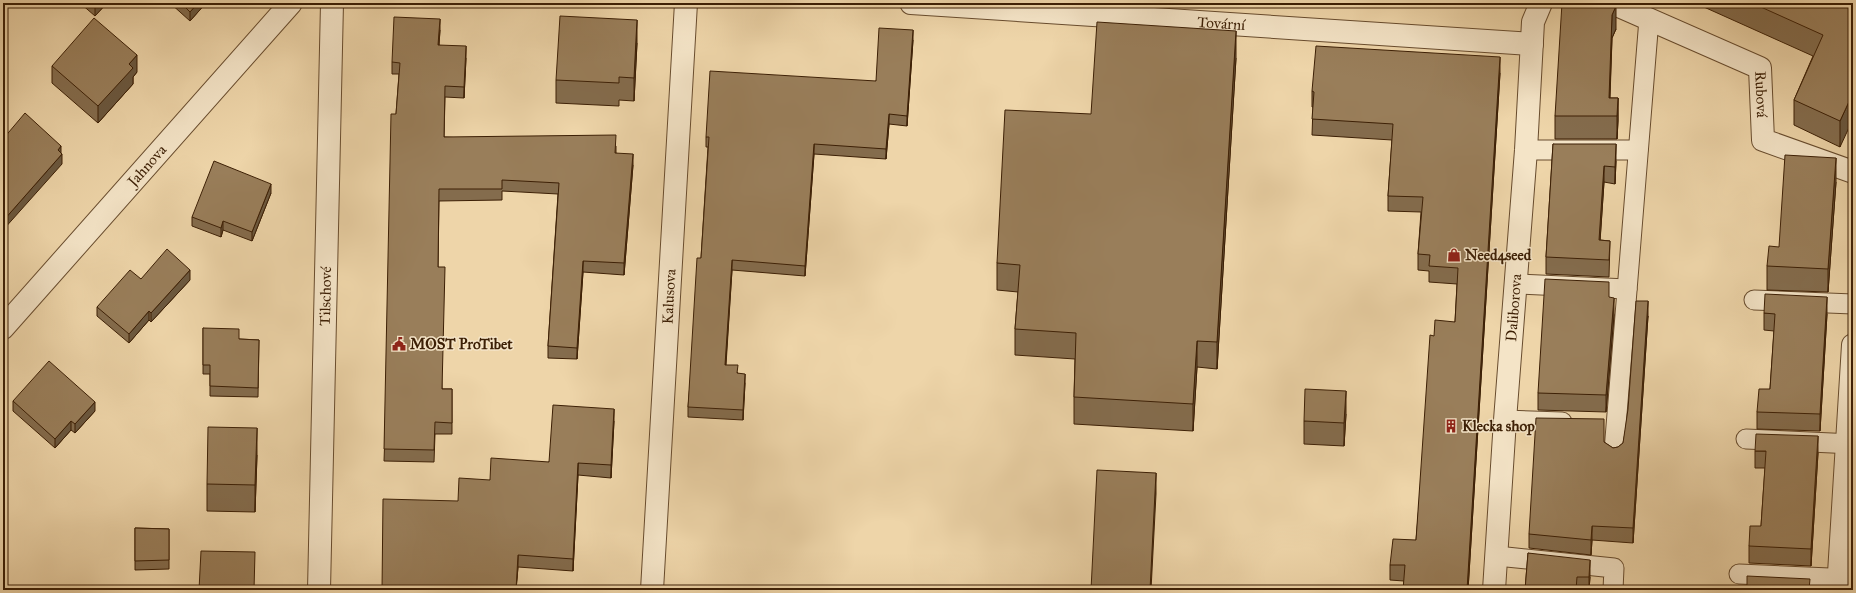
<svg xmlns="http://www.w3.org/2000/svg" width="1856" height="593" font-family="'IM FELL Great Primer',serif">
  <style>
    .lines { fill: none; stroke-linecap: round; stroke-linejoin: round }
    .service-casing { stroke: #684c2e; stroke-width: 21 }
    .minor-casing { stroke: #684c2e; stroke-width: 24 }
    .service { stroke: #f4e4c7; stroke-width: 19 }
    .minor { stroke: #f4e4c7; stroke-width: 22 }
    .wall { fill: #846c4d; stroke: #3c1f05 }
    .shaded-wall { fill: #6b583f; stroke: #3c1f05 }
    .building { fill: #997e5a; stroke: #3c1f05 }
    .labels { text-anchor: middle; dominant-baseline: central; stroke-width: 3; stroke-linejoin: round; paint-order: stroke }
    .street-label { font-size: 15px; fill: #3c1f05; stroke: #f4e4c7 }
    .poi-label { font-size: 15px; font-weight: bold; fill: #3c1f05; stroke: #f4e4c7; text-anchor: start }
  </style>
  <rect width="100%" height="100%" fill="#eed5a9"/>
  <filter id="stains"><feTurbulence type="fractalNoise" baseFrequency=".005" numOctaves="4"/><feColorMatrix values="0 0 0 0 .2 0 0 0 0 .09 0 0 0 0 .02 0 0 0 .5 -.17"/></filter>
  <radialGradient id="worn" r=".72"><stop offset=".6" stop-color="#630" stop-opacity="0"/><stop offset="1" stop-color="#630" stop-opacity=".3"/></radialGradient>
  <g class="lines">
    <g class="service-casing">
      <g id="service">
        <path d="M1526,150H1638"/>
        <path d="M1516,284L1627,289"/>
        <path d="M1754,300L1853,304"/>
        <path d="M1505,420L1562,422"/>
        <path d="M1746,439L1853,444"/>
        <path d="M1614,451L1649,19"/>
        <path d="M1497,556L1614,568L1613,590"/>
        <path d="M1739,574L1853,579"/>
      </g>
    </g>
    <g class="minor-casing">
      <g id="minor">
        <path id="s1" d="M911,3L1532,44"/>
        <path id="s2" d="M1612,3L1760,68L1763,140L1853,172"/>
        <path id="s3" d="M3,328L291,3"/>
        <path id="s4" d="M319,590L332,3"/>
        <path id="s5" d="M652,590L686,3"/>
        <path id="s6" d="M1494,590L1505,420L1526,150L1533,22L1541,3"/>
        <path d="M1838,590L1853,345"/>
      </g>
    </g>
    <use href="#service" class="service"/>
    <use href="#minor" class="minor"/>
  </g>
  <g class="wall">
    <path d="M80,3H107L95,16Z"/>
    <path d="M170,3H206L190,21Z"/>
    <path d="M1695,3H1853L1840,147L1794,125V100L1813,56Z"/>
    <path d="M1616,29L1612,38L1610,98H1618V121L1617,139H1555V116Z"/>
    <path d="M440,30L439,45L466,58L464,98L445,97L444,137L616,146V153L633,165L624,275L583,272L577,359L548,358V346L558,194L502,191V200L439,201L438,267L442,389H452V434H435L434,462L384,461L396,114L399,74H392V62Z"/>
    <path d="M913,40L907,126L889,124L886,159L814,154L805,276L732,270L726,365L738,373L745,383L743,420L688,417V407L701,258L708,147H706V137L876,81Z"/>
    <path d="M637,43L634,101L619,100V106L556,103V80Z"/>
    <path d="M1236,58L1217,369L1197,367L1193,431L1074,424V397L1075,359L1015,355V329L1018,292L997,290V263L1091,114Z"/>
    <path d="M52,66L137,72L133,77V84L98,123L52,83Z"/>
    <path d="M1500,73L1468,590H1403L1404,581L1390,580V565L1416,540L1434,336L1455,322L1457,284L1429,282V271L1418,270V254L1421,212L1388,211V196L1392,140L1312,135L1313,107H1312V91Z"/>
    <path d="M1553,144L1616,161L1615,184L1604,182L1600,240L1610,241L1609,277L1546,274V257Z"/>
    <path d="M1836,182L1828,292L1767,290V266L1779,247Z"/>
    <path d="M271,193L252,241L223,230L221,237L192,226V217Z"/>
    <path d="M141,279L190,280L151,322L149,320L129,343L97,316V307Z"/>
    <path d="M1609,297L1614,315L1606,412L1538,410V393Z"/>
    <path d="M1764,313L1827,314L1820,431L1757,429V412L1770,389L1774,331L1764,330Z"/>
    <path d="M1648,316L1633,543L1592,540L1591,555L1529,548V534L1604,442L1613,448L1618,447L1623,443Z"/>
    <path d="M203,328L239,339L259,340L258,397L210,396V374H203Z"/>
    <path d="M13,401L95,411L75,433L71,430L55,448L13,411Z"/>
    <path d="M1346,414L1344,446L1304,444V421Z"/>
    <path d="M614,421L611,478L578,475L573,571L518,567L516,590H382L458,501L490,480L549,462Z"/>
    <path d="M1755,451L1818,453L1811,566L1749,563V546L1761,526L1765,468H1755Z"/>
    <path d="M257,455L255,512L207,511V484Z"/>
    <path d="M135,528L169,529V569L135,570Z"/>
    <path d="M1528,553L1590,577L1589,590H1525Z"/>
  </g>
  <g class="shaded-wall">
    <path d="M99,3H107L95,16V7Z"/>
    <path d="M198,3H206L190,21V12Z"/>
    <path d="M1616,6V29L1612,38L1609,116V98L1612,15Z"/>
    <path d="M440,19V30L438,57V45Z"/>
    <path d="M637,20V43L634,101V78Z"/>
    <path d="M913,30V40L907,126V116Z"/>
    <path d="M1236,31V58L1217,369V342Z"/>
    <path d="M466,46V58L464,98V87Z"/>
    <path d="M137,55V72L133,77V84L98,123V106L129,64Z"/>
    <path d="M1500,57V73L1468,590H1467Z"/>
    <path d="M1853,93V119L1840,147V121Z"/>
    <path d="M1618,98V121L1617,139V116Z"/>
    <path d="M889,114V124L886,159V149Z"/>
    <path d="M814,144V154L805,276V266Z"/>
    <path d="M1616,144V161L1615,184V167Z"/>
    <path d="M61,146V155L58,150Z"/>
    <path d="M62,154V164L3,230V221Z"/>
    <path d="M633,154V165L624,275V263Z"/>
    <path d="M1836,158V182L1828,292V269Z"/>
    <path d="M1604,166V182L1599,257V240Z"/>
    <path d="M271,184V193L252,241V232Z"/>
    <path d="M223,221V230L221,237V228Z"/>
    <path d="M732,260V270L725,374V365Z"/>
    <path d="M583,261V272L577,359V348Z"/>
    <path d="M190,270V280L151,322V313Z"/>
    <path d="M1827,297V314L1820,431V414Z"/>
    <path d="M1614,298V315L1606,412V395Z"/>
    <path d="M1648,301V316L1633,543V528Z"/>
    <path d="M149,311V320L129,343V334Z"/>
    <path d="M1197,341V367L1193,431V404Z"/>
    <path d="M745,374V383L743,420V410Z"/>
    <path d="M1346,391V414L1344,446V423Z"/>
    <path d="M95,402V411L75,433V424Z"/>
    <path d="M614,409V421L611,478V465Z"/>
    <path d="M71,421V430L55,448V439Z"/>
    <path d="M257,428V455L255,512V485Z"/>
    <path d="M1818,436V453L1811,566V549Z"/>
    <path d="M578,463V475L573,571V559Z"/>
    <path d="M1156,473V494L1151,590H1150Z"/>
    <path d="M1592,526V540L1591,555V540Z"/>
    <path d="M518,555V567L516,590Z"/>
    <path d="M1590,560V577L1589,590V577Z"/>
  </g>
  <g class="building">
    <path d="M90,3H99L95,7Z"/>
    <path d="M181,3H198L190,12Z"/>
    <path d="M1562,3L1616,6L1612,15L1609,98H1618L1617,116H1555Z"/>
    <path d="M1752,3H1853V93L1840,121L1794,100L1823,35Z"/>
    <path d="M560,16L637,20L634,78L619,77V83L556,80Z"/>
    <path d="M394,17L440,19L438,45L466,46L464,87L445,86L444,137L616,135L615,153L633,154L624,263L583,261L577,348L548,346L559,183L502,180V189H439L438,267H445L442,389H452V423L435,422L434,450L384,449L391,114H396L400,63L392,62Z"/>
    <path d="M94,18L137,55L129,64L133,68L98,106L52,66Z"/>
    <path d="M1097,22L1236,31L1217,342L1197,341L1193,404L1074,397L1076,333L1015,329L1020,265L997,263L1005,110L1091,114Z"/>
    <path d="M879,28L913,30L907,116L889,114L886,149L814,144L805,266L732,260L725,365H738L737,373L745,374L743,410L688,407L697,258H701L709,137H706L710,71L876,81Z"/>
    <path d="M1316,46L1500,57L1467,590H1403L1405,565H1390L1393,539L1416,540L1430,335L1434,336L1435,320L1455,322L1458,268L1429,266L1430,255L1418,254L1423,197L1388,196L1393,124L1312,119L1314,92L1312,91Z"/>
    <path d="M25,113L61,146L58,150L62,154L3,221V139Z"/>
    <path d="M1553,144H1616L1615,167L1604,166L1599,240L1610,241L1609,260L1546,257Z"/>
    <path d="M1785,155L1836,158L1828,269L1767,266L1769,246L1779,247Z"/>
    <path d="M214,161L271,184L252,232L223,221L221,228L192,217Z"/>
    <path d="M167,249L190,270L151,313L149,311L129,334L97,307L130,270L141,279Z"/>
    <path d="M1545,279L1609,282V297L1614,298L1606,395L1538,393Z"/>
    <path d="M1765,294L1827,297L1820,414L1757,412L1759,389H1770L1775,314L1764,313Z"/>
    <path d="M1636,301H1648L1633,528L1592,526L1591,540L1529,534L1536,418L1604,419V442L1613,448L1618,447L1623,443L1628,409Z"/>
    <path d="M203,328L239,329V339L259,340L258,388L210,386V365H203Z"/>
    <path d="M49,361L95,402L75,424L71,421L55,439L13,401Z"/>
    <path d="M1305,389L1346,391L1344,423L1304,421Z"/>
    <path d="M553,405L614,409L611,465L578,463L573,559L518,555L516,590H382L383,499L458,501L459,478L490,480L491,458L549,462Z"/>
    <path d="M208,427L257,428L255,485L207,484Z"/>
    <path d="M1756,434L1818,436L1811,549L1749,546L1750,526H1761L1766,451H1755Z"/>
    <path d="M1097,470L1156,473L1150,590H1091Z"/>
    <path d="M135,528L169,529V560L135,561Z"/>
    <path d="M201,551L255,552L254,590H199Z"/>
    <path d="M1528,553L1590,560L1589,577H1577L1576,590H1525Z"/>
    <path d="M1747,576L1810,579L1809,590H1747Z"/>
  </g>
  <defs>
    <g id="shop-bare" transform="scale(1.08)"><path d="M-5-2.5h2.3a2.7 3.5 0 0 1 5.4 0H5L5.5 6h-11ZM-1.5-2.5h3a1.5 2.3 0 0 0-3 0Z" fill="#8f2418" stroke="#f4e4c7" stroke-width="2.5" paint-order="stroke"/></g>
    <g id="civic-bare" transform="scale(1.08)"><path d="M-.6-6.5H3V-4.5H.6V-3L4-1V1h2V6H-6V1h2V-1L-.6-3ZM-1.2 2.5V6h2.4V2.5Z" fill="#8f2418" stroke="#f4e4c7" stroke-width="2.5" paint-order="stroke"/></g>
    <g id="building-bare" transform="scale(1.08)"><path d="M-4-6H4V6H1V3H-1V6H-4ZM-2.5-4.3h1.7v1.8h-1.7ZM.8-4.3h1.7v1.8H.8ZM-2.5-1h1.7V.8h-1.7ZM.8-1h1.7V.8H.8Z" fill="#8f2418" stroke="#f4e4c7" stroke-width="2.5" paint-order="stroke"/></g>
  </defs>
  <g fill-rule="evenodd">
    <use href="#shop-bare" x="1454" y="255"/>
    <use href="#civic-bare" x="399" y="344"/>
    <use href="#building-bare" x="1451" y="426"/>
  </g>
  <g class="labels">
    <g class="street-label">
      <text stroke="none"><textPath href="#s1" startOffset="311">Tovární</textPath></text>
      <text stroke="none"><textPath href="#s2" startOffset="188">Rubová</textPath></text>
      <text stroke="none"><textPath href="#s3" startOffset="217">Jahnova</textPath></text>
      <text stroke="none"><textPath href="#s4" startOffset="294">Tilschové</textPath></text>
      <text stroke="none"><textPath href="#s5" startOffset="294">Kalusova</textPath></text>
      <text stroke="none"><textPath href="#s6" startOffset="283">Daliborova</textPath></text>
    </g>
    <g class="poi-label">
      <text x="1465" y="255">Need4seed</text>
      <text x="410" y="344">MOST ProTibet</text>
      <text x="1462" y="426">Klecka shop</text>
    </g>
  </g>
  <rect width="1856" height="593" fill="none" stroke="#eed5a9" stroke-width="16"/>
  <rect x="4" y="4" width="1848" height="585" fill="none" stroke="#3c1f05" stroke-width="2"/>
  <rect x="8" y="8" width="1840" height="577" fill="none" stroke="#3c1f05"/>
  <rect width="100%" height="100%" filter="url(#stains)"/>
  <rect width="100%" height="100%" fill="url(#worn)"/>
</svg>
